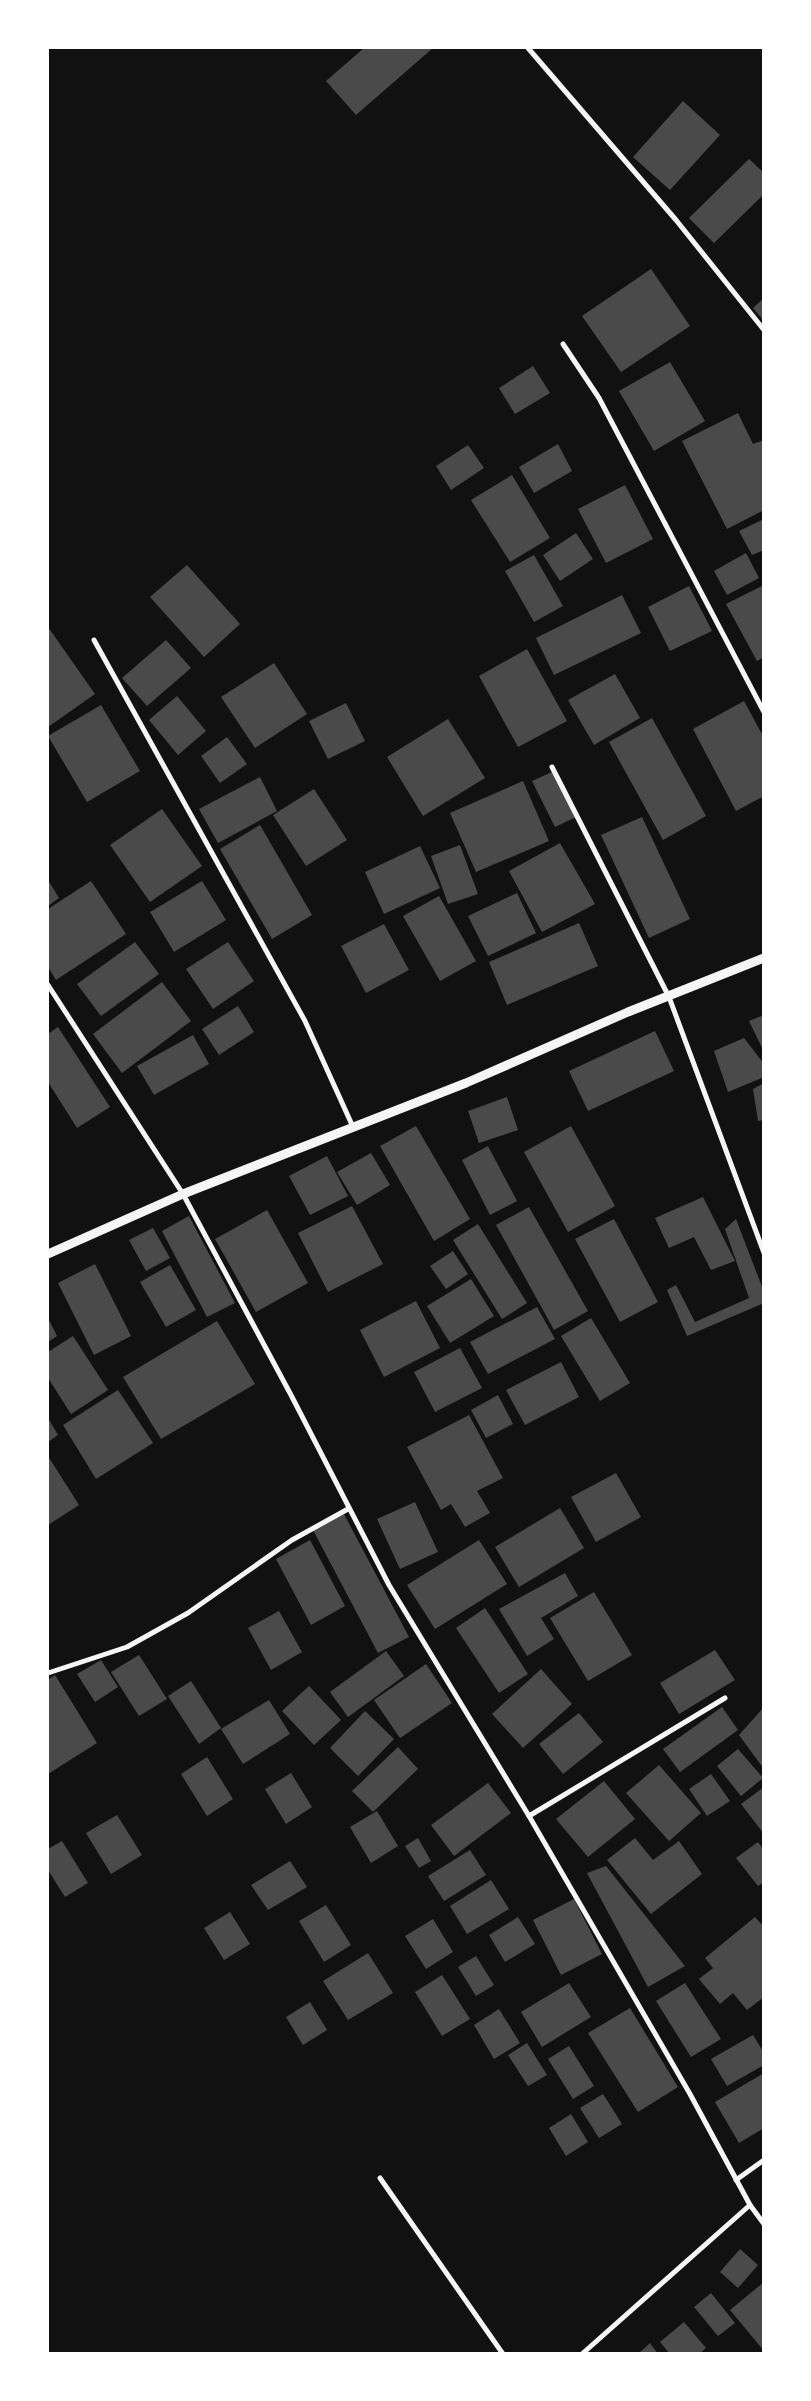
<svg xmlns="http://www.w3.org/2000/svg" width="811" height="2401" font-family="Rubik,sans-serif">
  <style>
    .building { fill: #4a4a4a }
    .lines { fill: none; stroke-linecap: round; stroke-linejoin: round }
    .minor { stroke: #f5f5f5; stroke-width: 5 }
    .tertiary { stroke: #f5f5f5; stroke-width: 9 }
  </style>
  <rect width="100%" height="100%" fill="#111"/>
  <g class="building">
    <path d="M364,48H433L356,115L326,81Z"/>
    <path d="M683,101L720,135L670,190L633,157Z"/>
    <path d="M749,159L764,173V194L714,243L689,218Z"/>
    <path d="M651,269L690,326L621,372L582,316Z"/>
    <path d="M764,298V321L753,308Z"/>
    <path d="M670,362L705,421L654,451L619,391Z"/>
    <path d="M533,366L550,393L515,414L499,388Z"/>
    <path d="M738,413L753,444L764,440V510L727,529L682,441Z"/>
    <path d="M558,444L572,471L534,493L519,467Z"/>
    <path d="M468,445L484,468L451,490L436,466Z"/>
    <path d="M512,475L550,538L510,562L471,500Z"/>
    <path d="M625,485L653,539L606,563L578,509Z"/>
    <path d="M764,519V550L752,555L739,531Z"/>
    <path d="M576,533L593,559L560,581L543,555Z"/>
    <path d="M746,553L759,578L727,595L714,571Z"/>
    <path d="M534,555L563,606L534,622L505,571Z"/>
    <path d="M187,565L240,624L204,657L150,597Z"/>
    <path d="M764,585V657L757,661L726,604Z"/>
    <path d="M689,586L712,631L670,651L648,607Z"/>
    <path d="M622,595L641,633L554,675L536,638Z"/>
    <path d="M48,627L95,694L48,727Z"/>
    <path d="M166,640L191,668L147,706L122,678Z"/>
    <path d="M527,649L567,721L518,747L479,676Z"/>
    <path d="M274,663L307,714L255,748L221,697Z"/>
    <path d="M615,674L640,718L594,745L568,700Z"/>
    <path d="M177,696L206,731L178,755L149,720Z"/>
    <path d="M744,701L764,738V796L736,811L693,729Z"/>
    <path d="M346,703L365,741L328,759L309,721Z"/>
    <path d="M101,705L140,771L87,802L48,736Z"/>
    <path d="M652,718L706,816L663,840L609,742Z"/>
    <path d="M448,719L485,778L423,816L387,757Z"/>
    <path d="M227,737L247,764L220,783L201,756Z"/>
    <path d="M554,771L576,817L555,827L532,781Z"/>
    <path d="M260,777L277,811L218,843L199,809Z"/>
    <path d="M523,781L549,841L476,872L450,813Z"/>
    <path d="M314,789L347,840L306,866L273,815Z"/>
    <path d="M162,809L202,866L150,902L110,845Z"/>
    <path d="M642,817L690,919L649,938L601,835Z"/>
    <path d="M260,825L312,915L272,939L220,849Z"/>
    <path d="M560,843L595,904L542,932L509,871Z"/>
    <path d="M460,845L478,894L448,904L431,856Z"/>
    <path d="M420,846L440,888L384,914L365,872Z"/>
    <path d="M48,880L59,898L48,906Z"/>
    <path d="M91,881L126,934L56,980L48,967V909Z"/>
    <path d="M202,881L226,920L174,952L150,912Z"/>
    <path d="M517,893L536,933L488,956L468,916Z"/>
    <path d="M439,896L476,961L440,981L403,916Z"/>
    <path d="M579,923L598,966L507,1005L489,962Z"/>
    <path d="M384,924L409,970L366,993L341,946Z"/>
    <path d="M135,942L159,974L101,1016L77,984Z"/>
    <path d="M228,942L254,981L213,1009L186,969Z"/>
    <path d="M162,982L191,1021L122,1073L93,1034Z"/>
    <path d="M238,1006L254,1032L219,1055L202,1029Z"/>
    <path d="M764,1015V1052L749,1021Z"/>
    <path d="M58,1027L110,1107L77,1128L48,1082V1034Z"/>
    <path d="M655,1031L674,1071L588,1111L569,1071Z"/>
    <path d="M193,1035L209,1064L154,1095L137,1066Z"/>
    <path d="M744,1038L764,1064V1077L728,1092L714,1051Z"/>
    <path d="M764,1083V1120L758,1121L753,1089Z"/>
    <path d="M507,1097L518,1130L479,1143L468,1111Z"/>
    <path d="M416,1126L470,1219L434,1241L380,1146Z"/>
    <path d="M571,1126L615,1206L568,1232L524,1152Z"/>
    <path d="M488,1146L517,1201L490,1215L462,1160Z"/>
    <path d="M371,1153L390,1185L357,1205L337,1172Z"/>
    <path d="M327,1156L348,1196L310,1215L289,1176Z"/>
    <path d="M703,1197L735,1261L711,1270L694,1237L669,1248L655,1218Z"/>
    <path d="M352,1206L383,1264L328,1292L298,1233Z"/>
    <path d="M529,1207L588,1311L554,1330L496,1225Z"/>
    <path d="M267,1210L308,1283L256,1312L215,1239Z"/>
    <path d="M189,1216L235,1303L207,1317L162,1231Z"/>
    <path d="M614,1219L658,1302L620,1322L575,1239Z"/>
    <path d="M736,1219L764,1292V1303L687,1336L667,1290L676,1285L695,1322L749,1298L725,1229Z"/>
    <path d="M478,1224L527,1303L502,1319L453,1240Z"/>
    <path d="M153,1228L170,1258L146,1271L129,1240Z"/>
    <path d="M453,1251L468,1274L446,1289L430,1266Z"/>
    <path d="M95,1264L131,1336L94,1355L58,1283Z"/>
    <path d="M170,1265L196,1310L166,1327L140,1282Z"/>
    <path d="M471,1279L494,1316L450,1343L427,1306Z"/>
    <path d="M416,1301L440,1348L384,1377L360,1330Z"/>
    <path d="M537,1307L555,1339L488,1374L470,1342Z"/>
    <path d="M48,1318L57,1336L48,1342Z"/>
    <path d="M591,1318L630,1383L600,1401L561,1336Z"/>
    <path d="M217,1321L255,1384L161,1439L123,1377Z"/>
    <path d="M73,1336L108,1390L71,1414L48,1378V1352Z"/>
    <path d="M460,1348L482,1388L435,1412L414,1372Z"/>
    <path d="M561,1362L579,1397L525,1425L506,1390Z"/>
    <path d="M118,1390L153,1443L96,1479L63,1425Z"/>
    <path d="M498,1395L513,1424L486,1438L471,1410Z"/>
    <path d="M469,1415L503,1478L477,1491L490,1513L465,1527L451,1504L441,1510L407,1447Z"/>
    <path d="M48,1418L58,1435L48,1442Z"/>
    <path d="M48,1456L79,1505L48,1525Z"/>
    <path d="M616,1473L641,1517L596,1542L571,1497Z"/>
    <path d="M415,1502L438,1552L400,1569L377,1519Z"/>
    <path d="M560,1508L584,1548L519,1587L495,1547Z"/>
    <path d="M344,1514L409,1637L378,1653L313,1530Z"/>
    <path d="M310,1540L345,1606L311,1625L276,1559Z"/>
    <path d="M479,1540L507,1584L435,1629L407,1585Z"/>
    <path d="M565,1573L578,1596L541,1618L554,1639L527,1656L499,1609Z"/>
    <path d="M594,1592L632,1655L588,1681L550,1618Z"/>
    <path d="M485,1608L528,1674L499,1693L456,1628Z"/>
    <path d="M279,1611L302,1652L271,1670L248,1628Z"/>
    <path d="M715,1650L735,1680L679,1714L660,1683Z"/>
    <path d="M386,1651L404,1676L348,1717L330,1692Z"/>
    <path d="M139,1655L167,1699L139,1716L111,1672Z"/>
    <path d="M101,1660L118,1687L95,1702L77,1674Z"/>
    <path d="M426,1664L452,1703L400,1738L374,1700Z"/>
    <path d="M541,1669L572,1704L523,1748L492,1714Z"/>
    <path d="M55,1675L97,1743L48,1774V1680Z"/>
    <path d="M191,1681L221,1728L199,1744L168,1696Z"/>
    <path d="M309,1686L341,1720L314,1745L282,1711Z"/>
    <path d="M269,1700L290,1734L243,1764L221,1729Z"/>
    <path d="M722,1707L738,1730L680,1772L663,1749Z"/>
    <path d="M764,1707V1769L739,1735Z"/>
    <path d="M365,1711L394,1739L358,1776L330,1748Z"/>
    <path d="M579,1713L603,1742L563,1774L539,1744Z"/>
    <path d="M398,1747L418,1769L373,1812L352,1791Z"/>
    <path d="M738,1749L763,1778L741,1796L717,1766Z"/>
    <path d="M207,1757L233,1799L207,1816L181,1774Z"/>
    <path d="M659,1765L701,1813L669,1841L626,1793Z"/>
    <path d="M291,1773L312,1807L286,1824L265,1789Z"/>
    <path d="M711,1774L730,1801L707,1816L689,1789Z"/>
    <path d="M604,1781L635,1819L588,1857L556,1819Z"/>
    <path d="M488,1783L511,1813L454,1856L431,1825Z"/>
    <path d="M764,1787V1834L741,1804Z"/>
    <path d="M377,1811L398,1846L371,1863L350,1827Z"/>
    <path d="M117,1815L142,1855L111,1874L86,1833Z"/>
    <path d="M418,1838L431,1861L419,1868L405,1846Z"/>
    <path d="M635,1838L653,1860L679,1841L702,1874L651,1914L607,1860Z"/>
    <path d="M62,1841L88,1883L65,1897L48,1870V1849Z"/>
    <path d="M758,1842L764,1850V1882L758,1886L736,1858Z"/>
    <path d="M470,1850L486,1875L444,1901L428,1876Z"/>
    <path d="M290,1861L307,1887L268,1910L251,1885Z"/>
    <path d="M606,1866L685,1966L648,1987L587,1873Z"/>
    <path d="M491,1880L509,1909L467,1934L450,1906Z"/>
    <path d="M574,1899L602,1954L561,1975L533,1920Z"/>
    <path d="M326,1905L351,1945L324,1962L299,1921Z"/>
    <path d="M230,1912L250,1944L224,1960L204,1928Z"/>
    <path d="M518,1917L535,1944L505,1962L489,1935Z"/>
    <path d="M755,1917L764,1927V1997L747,2010L733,1993L720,2004L699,1979L713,1968L705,1958Z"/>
    <path d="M433,1919L453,1952L426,1969L405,1936Z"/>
    <path d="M368,1953L393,1993L348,2020L323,1981Z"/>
    <path d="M476,1956L494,1985L476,1996L458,1967Z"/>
    <path d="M442,1975L470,2019L442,2036L415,1992Z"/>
    <path d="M569,1983L591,2017L542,2047L521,2012Z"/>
    <path d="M685,1983L721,2039L691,2057L656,2001Z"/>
    <path d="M310,2002L327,2030L303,2045L286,2017Z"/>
    <path d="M630,2008L678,2087L638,2112L588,2033Z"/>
    <path d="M499,2009L520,2043L494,2059L474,2025Z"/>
    <path d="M753,2035L764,2053V2065L727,2086L711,2059Z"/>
    <path d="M527,2043L547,2075L528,2086L508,2055Z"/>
    <path d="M569,2046L594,2086L573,2099L548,2059Z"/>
    <path d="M764,2073V2128L739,2143L715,2102Z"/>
    <path d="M603,2094L622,2124L599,2138L580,2108Z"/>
    <path d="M571,2114L588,2142L566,2156L549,2128Z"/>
    <path d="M740,2249L758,2265L738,2288L720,2272Z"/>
    <path d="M764,2282V2351L730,2310Z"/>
    <path d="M711,2293L735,2323L718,2336L694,2307Z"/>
    <path d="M684,2322L706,2348L699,2354H670L660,2342Z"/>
    <path d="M650,2343L658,2354H638Z"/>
  </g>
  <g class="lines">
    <g class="minor">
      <path d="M528,48L676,220L764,330"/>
      <path d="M563,344L599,398L764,712"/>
      <path d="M94,640L305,1021L353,1127"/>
      <path d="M552,767L669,997L764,1253"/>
      <path d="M48,985L183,1194L291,1395L389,1585L529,1816L690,2094L750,2205L764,2224"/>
      <path d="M48,1673L127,1647L188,1613L292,1540L348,1509"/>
      <path d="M529,1816L725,1698"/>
      <path d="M380,2178L503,2354"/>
      <path d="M736,2180L764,2160"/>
      <path d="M582,2354L750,2205"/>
    </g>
    <path class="tertiary" d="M48,1254L183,1194L466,1083L628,1012L764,958"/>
  </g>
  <rect width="811" height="2401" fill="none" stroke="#ffffff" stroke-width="98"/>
</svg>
